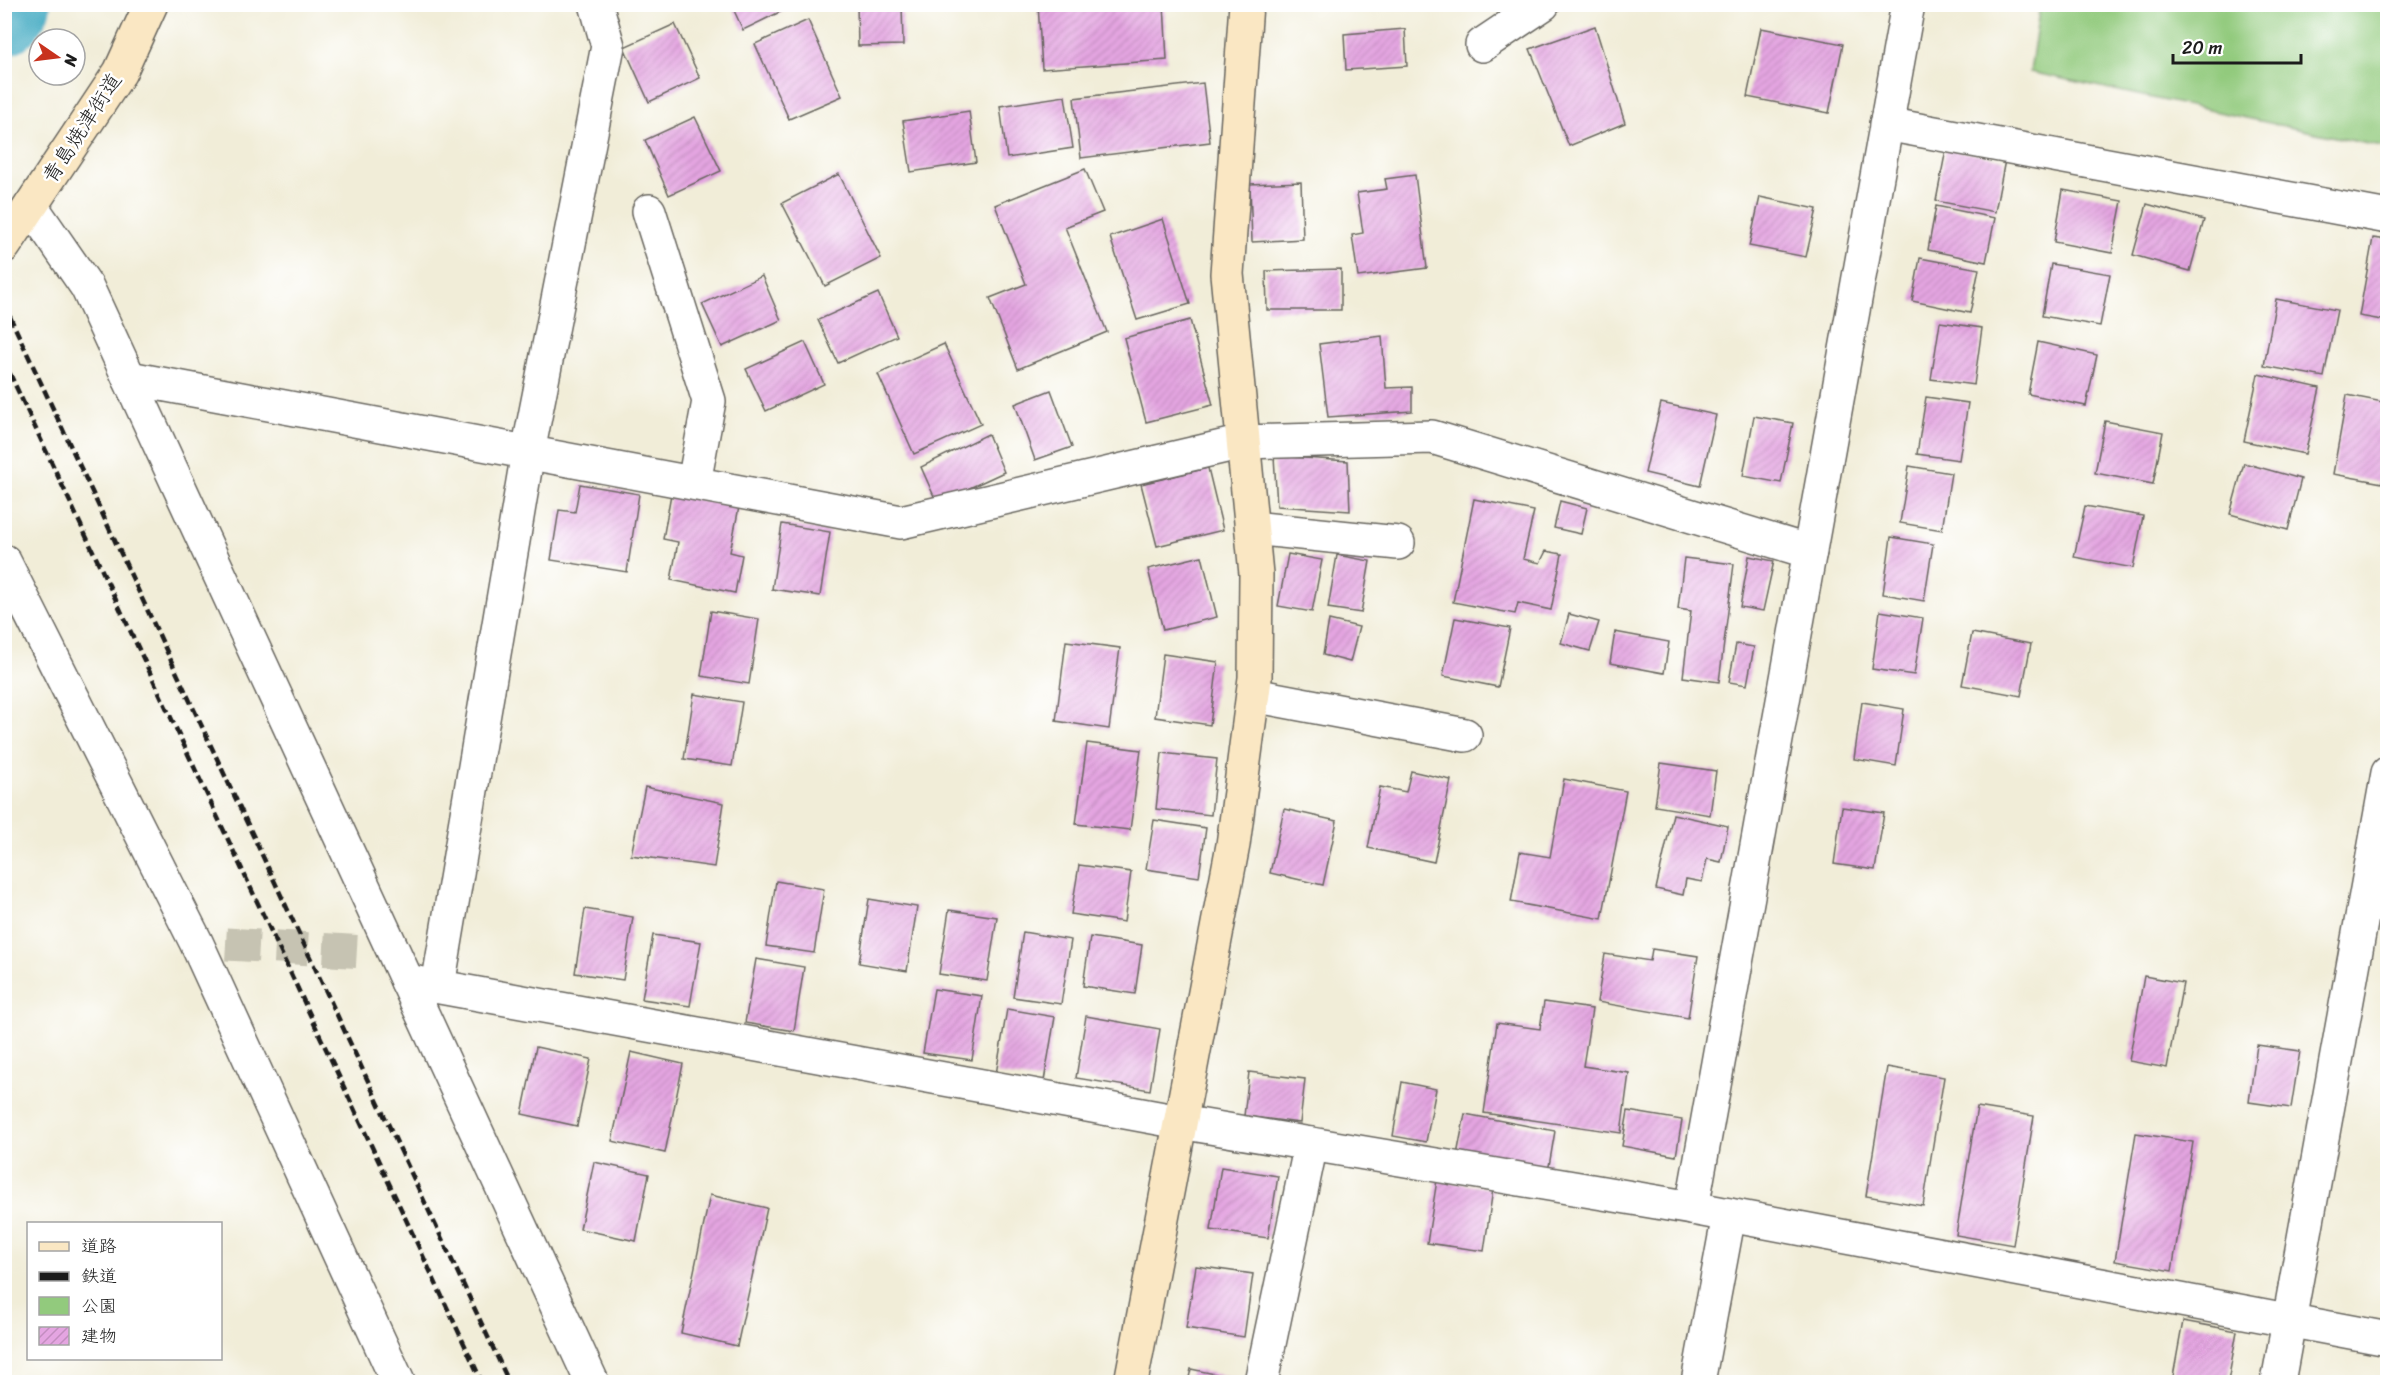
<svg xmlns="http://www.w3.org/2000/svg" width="2392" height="1387" font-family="Sriracha,'Klee One',sans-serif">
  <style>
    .green { fill: #92ca7d; stroke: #57734c; stroke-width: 1.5 }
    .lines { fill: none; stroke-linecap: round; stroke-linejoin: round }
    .river { stroke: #41a9c1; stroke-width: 76 }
    .building { fill: url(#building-hatch) }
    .street-tunnel { stroke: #c6c3b2; stroke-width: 33; stroke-dasharray: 33 16; stroke-linecap: butt }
    .street-casing { stroke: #67655e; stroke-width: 36 }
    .secondary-casing { stroke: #67655e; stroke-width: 36 }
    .street { stroke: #fff; stroke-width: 33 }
    .secondary { stroke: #fae7c3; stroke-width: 33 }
    .rail { stroke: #1c1c1c; stroke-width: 4.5; stroke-dasharray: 9 4.5; stroke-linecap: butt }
    .labels { text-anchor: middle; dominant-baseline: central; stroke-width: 5; stroke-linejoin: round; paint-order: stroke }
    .street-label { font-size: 21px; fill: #1c1c1c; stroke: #fff }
  </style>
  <defs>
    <pattern id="building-hatch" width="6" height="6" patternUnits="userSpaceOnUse" patternTransform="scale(1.5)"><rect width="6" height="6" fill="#e4a5e1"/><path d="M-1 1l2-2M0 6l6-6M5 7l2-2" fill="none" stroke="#c38dc0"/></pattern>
  </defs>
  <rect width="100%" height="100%" fill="#fff"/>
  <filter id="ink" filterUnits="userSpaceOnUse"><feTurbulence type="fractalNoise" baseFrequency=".0167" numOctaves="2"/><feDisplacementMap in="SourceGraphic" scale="12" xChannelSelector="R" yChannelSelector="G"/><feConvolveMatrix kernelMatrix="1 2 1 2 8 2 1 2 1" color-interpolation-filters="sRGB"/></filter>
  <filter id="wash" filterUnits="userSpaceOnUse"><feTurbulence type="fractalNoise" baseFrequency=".008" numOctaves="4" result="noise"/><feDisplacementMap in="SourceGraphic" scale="24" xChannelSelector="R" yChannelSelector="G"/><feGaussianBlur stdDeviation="1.35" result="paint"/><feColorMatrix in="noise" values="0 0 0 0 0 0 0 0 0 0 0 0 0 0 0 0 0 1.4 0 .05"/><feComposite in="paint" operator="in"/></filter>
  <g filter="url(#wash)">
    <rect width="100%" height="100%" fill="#f1edd8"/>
    <path class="green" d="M2040,5H2387V148L2030,72Z"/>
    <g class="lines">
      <path class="river" d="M4,17L13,4"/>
    </g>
    <g id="blocks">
      <g class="building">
        <path d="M731,4H787L788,8L743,30Z"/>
        <path d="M857,4H902L903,45L858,46Z"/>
        <path d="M1038,4H1164L1167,60L1042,69Z"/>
        <path d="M808,20L842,96L789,119L755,44Z"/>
        <path d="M675,24L700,78L649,102L624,47Z"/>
        <path d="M1595,26L1625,123L1569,146L1530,49Z"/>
        <path d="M1761,28L1843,44L1829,113L1747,97Z"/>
        <path d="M1405,29L1407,66L1346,70L1344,34Z"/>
        <path d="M1203,83L1210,142L1081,158L1074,98Z"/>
        <path d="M1065,96L1073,148L1007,158L1000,106Z"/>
        <path d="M969,111L976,162L911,172L903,121Z"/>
        <path d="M695,117L721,171L669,195L645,140Z"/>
        <path d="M1946,149L2005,160L1995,212L1936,201Z"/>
        <path d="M1085,169L1103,212L1065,227L1107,332L1018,369L990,298L1026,284L995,205Z"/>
        <path d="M839,174L881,258L825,286L782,203Z"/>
        <path d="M1415,175L1427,268L1358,277L1352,235L1363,233L1357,193L1387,189L1385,179Z"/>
        <path d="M1301,182L1303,239L1252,242L1250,184Z"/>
        <path d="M2063,190L2122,201L2112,253L2054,242Z"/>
        <path d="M1760,197L1817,209L1806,257L1749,246Z"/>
        <path d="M2147,204L2204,220L2190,271L2133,255Z"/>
        <path d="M1936,206L1995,218L1986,262L1928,250Z"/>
        <path d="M1163,219L1190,304L1137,320L1110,237Z"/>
        <path d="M2373,238L2388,240V321L2359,316Z"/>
        <path d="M1920,258L1979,269L1970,313L1912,301Z"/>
        <path d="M2051,264L2110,274L2100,326L2042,316Z"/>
        <path d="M1341,269V310H1267L1266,271Z"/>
        <path d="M762,276L781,320L722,347L702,304Z"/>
        <path d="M878,293L897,336L838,363L818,320Z"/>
        <path d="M2276,299L2337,310L2324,377L2264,366Z"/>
        <path d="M1190,320L1213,405L1146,422L1124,338Z"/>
        <path d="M1940,322L1982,328L1974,385L1931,379Z"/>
        <path d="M1382,336L1386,388L1412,387V411L1328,417L1319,344Z"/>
        <path d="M805,342L824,384L766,411L746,369Z"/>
        <path d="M2038,342L2097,355L2086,406L2028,394Z"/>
        <path d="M944,344L981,424L914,454L878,374Z"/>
        <path d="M2258,374L2320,388L2305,454L2244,441Z"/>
        <path d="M1051,390L1072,447L1035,460L1015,404Z"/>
        <path d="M2347,395L2388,403V484L2333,474Z"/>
        <path d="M1926,397L1968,403L1959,460L1917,454Z"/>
        <path d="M1661,403L1716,415L1700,486L1645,473Z"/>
        <path d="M1754,416L1793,423L1781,483L1743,476Z"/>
        <path d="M2105,421L2163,432L2153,484L2095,473Z"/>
        <path d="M988,434L1004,472L937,503L921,467Z"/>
        <path d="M1274,456L1348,461L1350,511L1277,506Z"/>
        <path d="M2244,463L2301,479L2288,530L2230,514Z"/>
        <path d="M1909,466L1951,473L1942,530L1900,523Z"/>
        <path d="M1208,468L1223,530L1157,546L1141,484Z"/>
        <path d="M580,484L639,494L627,572L551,560L559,510L575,512Z"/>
        <path d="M671,494L739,507L730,552L742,555L735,593L671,580L678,542L663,539Z"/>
        <path d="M1474,499L1534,511L1523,559L1540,563L1546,551L1562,554L1551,610L1518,603L1515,614L1453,602Z"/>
        <path d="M1560,501L1587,508L1581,534L1554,528Z"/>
        <path d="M2085,506L2143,516L2133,568L2074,557Z"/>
        <path d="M782,524L830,532L820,596L772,589Z"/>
        <path d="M1891,537L1933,544L1924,601L1883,594Z"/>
        <path d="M1288,554L1322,560L1312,612L1278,606Z"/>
        <path d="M1337,555L1370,561L1361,613L1328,608Z"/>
        <path d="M1202,556L1217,617L1163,630L1148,569Z"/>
        <path d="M1749,556L1774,561L1763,611L1740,607Z"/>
        <path d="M1684,558L1734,564L1719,682L1683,677L1691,611L1678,609Z"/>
        <path d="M711,611L759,619L749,684L701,676Z"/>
        <path d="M1880,611L1923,618L1914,675L1872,669Z"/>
        <path d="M1569,614L1599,622L1590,651L1561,643Z"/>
        <path d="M1455,618L1510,628L1498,687L1443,676Z"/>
        <path d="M1329,620L1359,627L1350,662L1323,655Z"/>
        <path d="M1615,632L1669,642L1664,673L1610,663Z"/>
        <path d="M1972,633L2031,644L2021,696L1962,685Z"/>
        <path d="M1066,641L1120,648L1109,729L1056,721Z"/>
        <path d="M1736,644L1754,647L1747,685L1729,682Z"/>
        <path d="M1163,654L1218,662L1210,725L1155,717Z"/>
        <path d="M694,694L742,702L732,766L684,759Z"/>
        <path d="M1862,702L1904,709L1896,766L1854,759Z"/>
        <path d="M1087,743L1141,750L1130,830L1076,824Z"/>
        <path d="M1162,753L1217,759L1211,815L1156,809Z"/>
        <path d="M1661,763L1716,771L1710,815L1655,806Z"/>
        <path d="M1411,771L1451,780L1434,862L1368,848L1380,787L1406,792Z"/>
        <path d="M1564,779L1626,791L1602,919L1511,902L1520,852L1550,857Z"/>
        <path d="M645,787L724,803L714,867L631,855Z"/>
        <path d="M1842,807L1884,813L1875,870L1834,864Z"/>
        <path d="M1284,809L1337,821L1323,885L1270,873Z"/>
        <path d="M1673,814L1728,826L1721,862L1707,859L1702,882L1686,879L1683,895L1656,889Z"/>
        <path d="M1154,820L1206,828L1199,877L1146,869Z"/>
        <path d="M1079,865L1131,872L1124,922L1071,914Z"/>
        <path d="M776,881L824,889L814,953L766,946Z"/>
        <path d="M869,899L917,907L907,971L859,963Z"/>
        <path d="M585,909L633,917L623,980L575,973Z"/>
        <path d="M949,910L997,917L987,981L939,974Z"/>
        <path d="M1023,932L1071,940L1061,1004L1013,997Z"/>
        <path d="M653,935L701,942L690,1006L642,999Z"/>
        <path d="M1090,937L1142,945L1135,994L1083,986Z"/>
        <path d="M1652,949L1698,956L1688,1018L1597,1002L1605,954L1650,961Z"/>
        <path d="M756,959L804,967L794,1031L745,1023Z"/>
        <path d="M2144,976L2183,983L2167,1068L2129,1061Z"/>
        <path d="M934,989L982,996L972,1060L923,1053Z"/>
        <path d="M1544,1002L1592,1009L1583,1066L1629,1073L1621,1133L1484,1113L1497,1023L1540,1029Z"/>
        <path d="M1007,1009L1055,1017L1044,1081L996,1074Z"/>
        <path d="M1086,1016L1160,1029L1150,1090L1076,1078Z"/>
        <path d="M2257,1045L2300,1051L2291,1108L2249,1102Z"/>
        <path d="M536,1047L591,1059L577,1126L522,1114Z"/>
        <path d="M631,1052L683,1064L665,1153L612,1141Z"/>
        <path d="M1887,1067L1944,1077L1923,1206L1866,1196Z"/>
        <path d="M1249,1072L1305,1079L1300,1123L1244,1116Z"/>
        <path d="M1402,1082L1436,1089L1426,1142L1393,1136Z"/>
        <path d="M1977,1107L2034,1116L2013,1245L1956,1235Z"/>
        <path d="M1628,1111L1682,1120L1676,1156L1622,1146Z"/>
        <path d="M1465,1114L1555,1131L1548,1172L1457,1155Z"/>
        <path d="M2136,1133L2193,1142L2172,1271L2115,1261Z"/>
        <path d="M594,1162L649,1174L636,1241L580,1229Z"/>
        <path d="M1221,1167L1278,1176L1268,1238L1211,1230Z"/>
        <path d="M1437,1180L1493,1189L1484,1251L1427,1243Z"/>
        <path d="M710,1195L767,1208L737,1346L681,1333Z"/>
        <path d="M1196,1266L1253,1274L1244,1337L1186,1328Z"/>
        <path d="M2183,1321L2237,1331L2228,1382H2172Z"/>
        <path d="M1191,1369L1234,1378L1233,1382H1188Z"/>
      </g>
    </g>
  </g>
  <g filter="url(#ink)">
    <use href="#blocks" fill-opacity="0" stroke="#67655e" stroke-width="1.5"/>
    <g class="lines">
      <path class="street-tunnel" d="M226,944L366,952"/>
      <g class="street-casing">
        <g id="street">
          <path d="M1482,45L1543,4"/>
          <path d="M1886,124L2388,217"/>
          <path d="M31,206L87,287L592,1382"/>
          <path d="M649,211L709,401L694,483"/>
          <path d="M129,378L901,522L1243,442L1432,437L1810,552"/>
          <path d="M1252,528L1398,543"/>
          <path d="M4,561L196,942L398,1382"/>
          <path d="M1253,695L1465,735"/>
          <path d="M407,981L1180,1122L1692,1208L2388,1339"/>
          <path d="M438,986L528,452L608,46L596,4"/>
          <path d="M1692,1208L1908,4"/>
          <path d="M1261,1382L1311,1144"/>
          <path d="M1698,1382L1729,1215"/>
          <path d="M2278,1382L2388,773"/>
        </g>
      </g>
      <g class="secondary-casing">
        <g id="secondary">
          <path d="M4,246L120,72L151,4"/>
          <path d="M1131,1382L1233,845L1255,678L1256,574L1227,274L1246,4"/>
        </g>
      </g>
      <use href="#street" class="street"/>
      <use href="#secondary" class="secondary"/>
      <g class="rail">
        <path d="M4,304L509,1382"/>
        <path d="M4,361L482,1382"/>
      </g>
    </g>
  </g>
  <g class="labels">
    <g class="street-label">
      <text transform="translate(82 128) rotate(-57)">青島焼津街道</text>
    </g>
  </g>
  <rect width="2392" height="1387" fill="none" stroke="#fff" stroke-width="24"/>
  <rect x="27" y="1222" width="195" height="138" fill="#ffffff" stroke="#a4a4a4" stroke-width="1.5"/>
  <rect x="39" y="1242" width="30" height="9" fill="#fae7c3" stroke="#a4a4a4" stroke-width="1.5"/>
  <text x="81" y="1252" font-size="18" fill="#1c1c1c">道路</text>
  <rect x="39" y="1272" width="30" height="9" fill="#1c1c1c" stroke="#a4a4a4" stroke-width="1.5"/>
  <text x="81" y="1282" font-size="18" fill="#1c1c1c">鉄道</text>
  <rect x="39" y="1297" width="30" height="18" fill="#92ca7d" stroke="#a4a4a4" stroke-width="1.5"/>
  <text x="81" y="1312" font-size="18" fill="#1c1c1c">公園</text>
  <rect x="39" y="1327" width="30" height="18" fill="url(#building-hatch)" stroke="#a4a4a4" stroke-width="1.5"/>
  <text x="81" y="1342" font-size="18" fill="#1c1c1c">建物</text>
  <g transform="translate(57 57) rotate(104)"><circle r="28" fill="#ffffff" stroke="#a4a4a4" stroke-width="1.5"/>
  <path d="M0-4.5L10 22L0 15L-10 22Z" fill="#c8321e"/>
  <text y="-9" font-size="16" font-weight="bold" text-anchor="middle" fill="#1c1c1c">N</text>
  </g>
  <path d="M2173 54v9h128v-9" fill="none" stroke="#1c1c1c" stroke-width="3"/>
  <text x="2182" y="54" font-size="18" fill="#1c1c1c" stroke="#ffffff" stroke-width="4.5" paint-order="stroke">20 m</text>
</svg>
